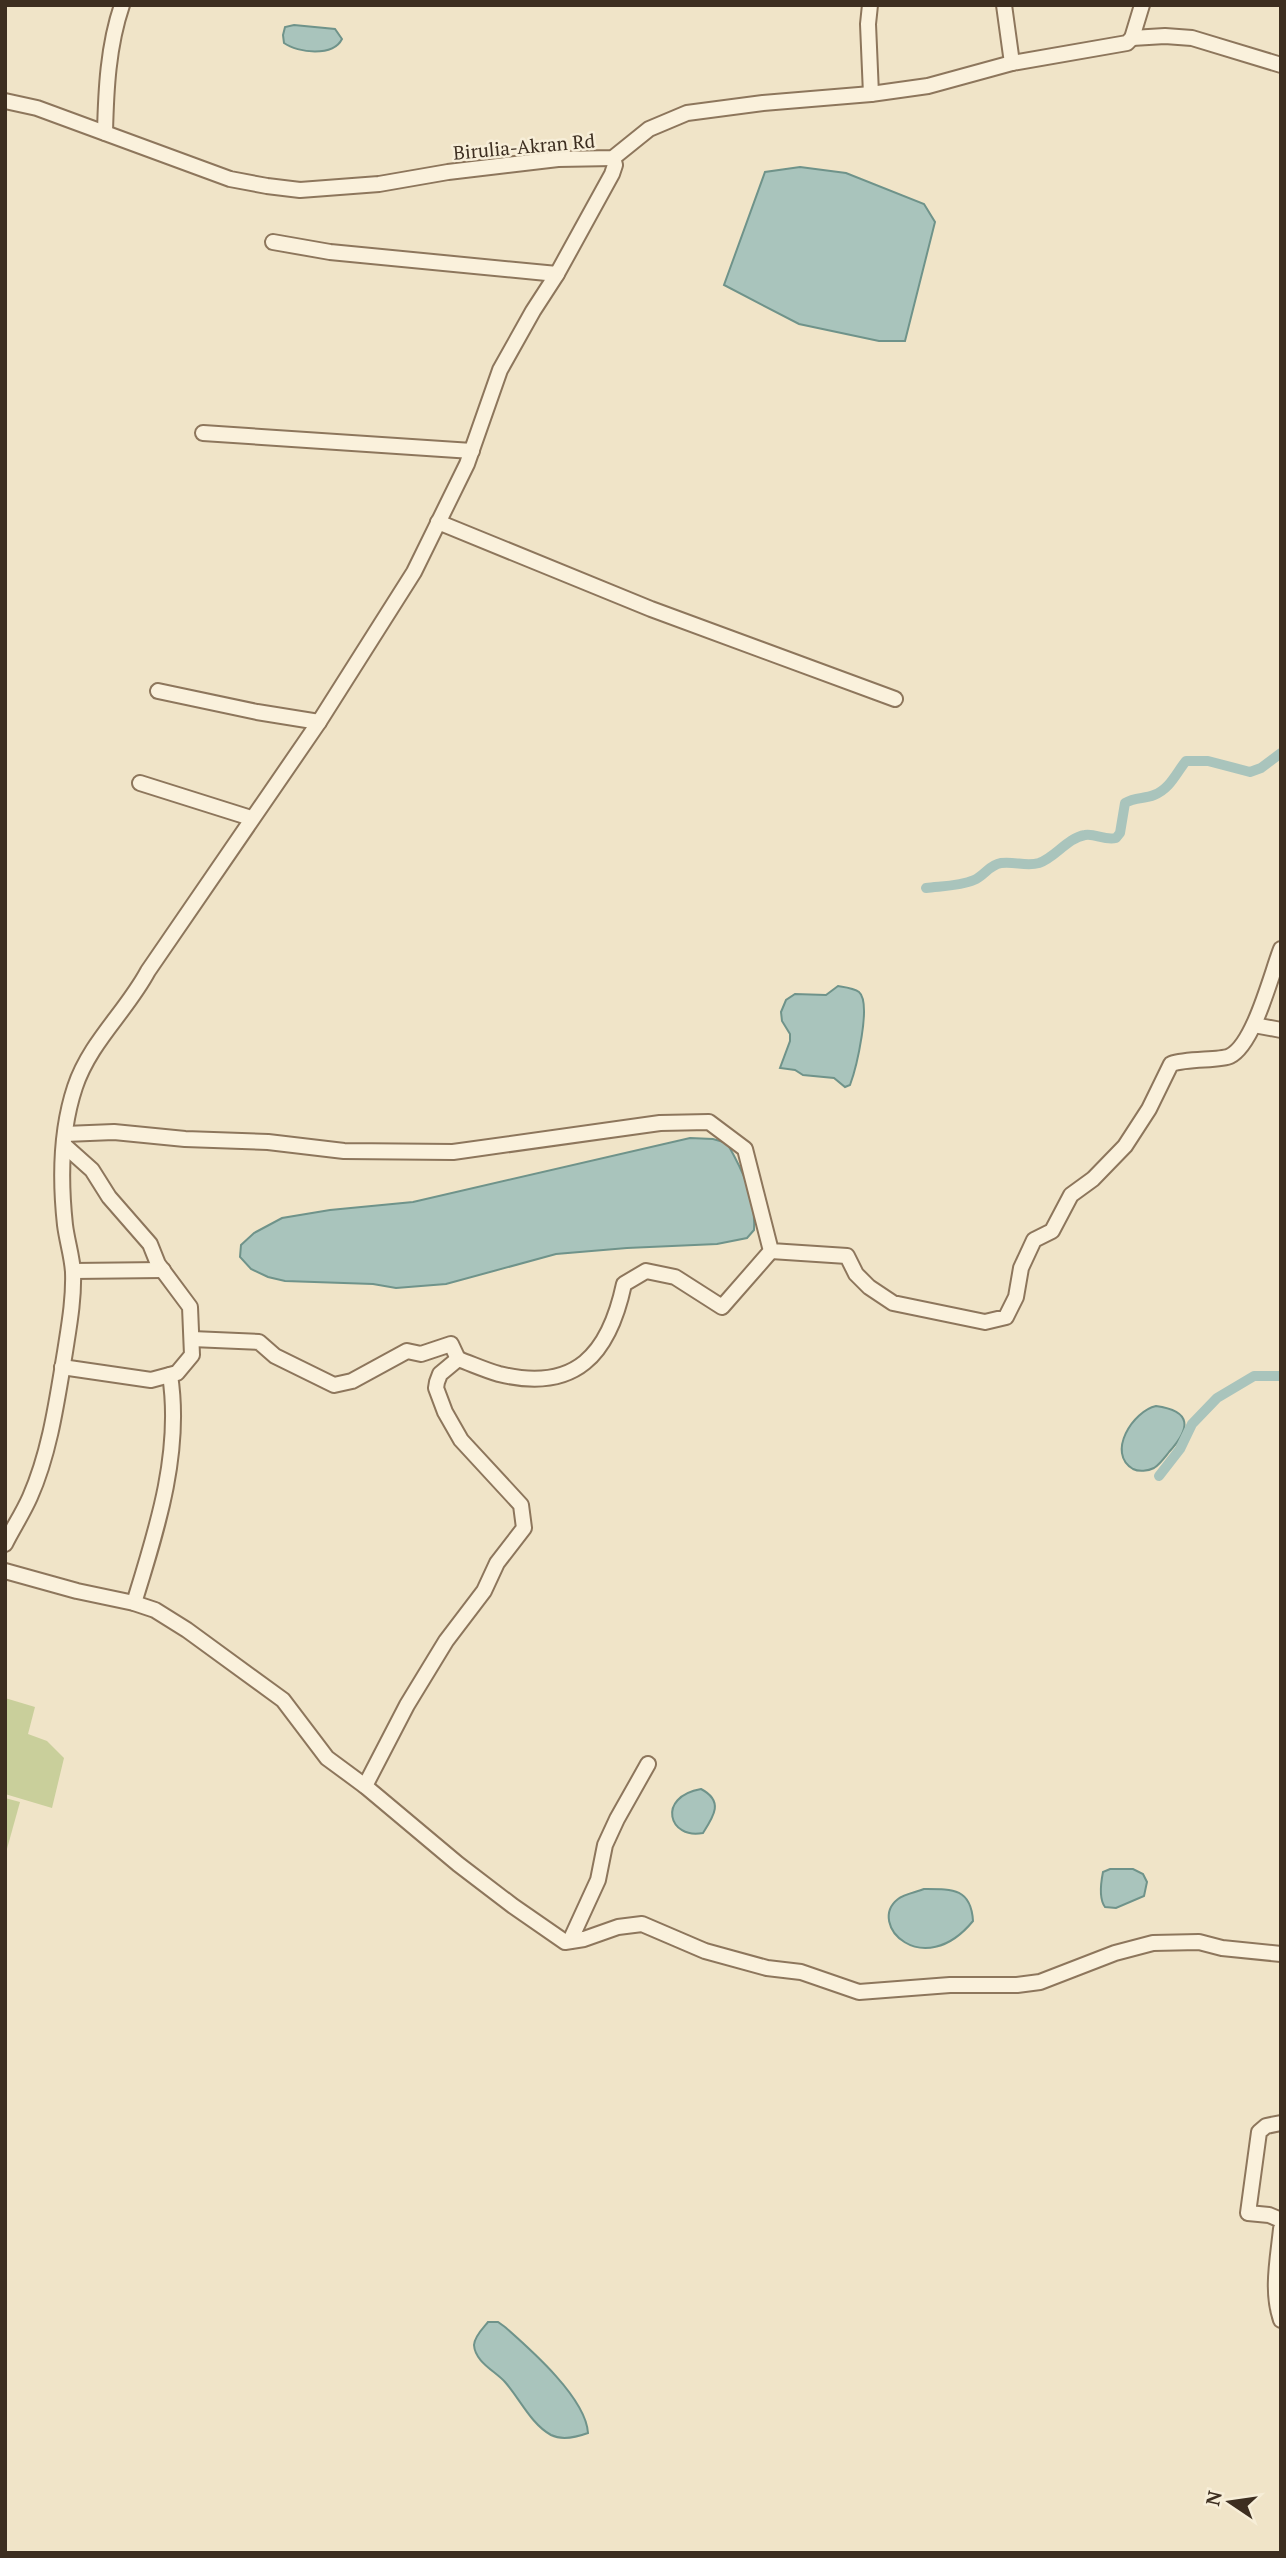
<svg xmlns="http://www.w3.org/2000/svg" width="1286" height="2558" font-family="'PT Serif',serif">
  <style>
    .green { fill: #c9cf9b }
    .water { fill: #a9c4bc; stroke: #6f938a; stroke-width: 2 }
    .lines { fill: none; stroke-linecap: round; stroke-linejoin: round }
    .canal { stroke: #a9c4bc; stroke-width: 10 }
    .minor-casing { stroke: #8d765c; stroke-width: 18 }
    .minor { stroke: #faf1dc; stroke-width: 14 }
    .labels { text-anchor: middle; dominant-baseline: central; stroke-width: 5; stroke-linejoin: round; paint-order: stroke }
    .street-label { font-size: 19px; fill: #3d2e20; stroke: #f7eed8 }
  </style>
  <rect width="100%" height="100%" fill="#f0e4c8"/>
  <g class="green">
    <path d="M5,1698L35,1707L28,1734L47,1741L64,1758L52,1808L5,1794Z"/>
    <path d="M5,1798L20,1802L5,1856Z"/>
  </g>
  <g class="water">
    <path d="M294,25L335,29L342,39C333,57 298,53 284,43L283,35L285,27Z"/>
    <path d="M800,167L846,173L924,204L935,222L905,341H879L799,324L724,285L765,172Z"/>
    <path d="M838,986C844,987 854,988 859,992C872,1003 856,1069 850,1085L845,1087L834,1078L803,1075L795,1070L780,1068L790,1041V1034L782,1021L781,1012L786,1000L795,994L826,995Z"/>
    <path d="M690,1138L713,1139L727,1143C743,1171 756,1198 754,1230L747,1238L717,1244L627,1248L556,1254L446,1284L396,1288L373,1284L285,1281L268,1277L251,1269L240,1257L241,1245L254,1233L282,1218L330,1210L413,1202Z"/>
    <path d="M1156,1406C1192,1411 1191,1428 1169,1452C1165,1457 1160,1464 1154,1468C1148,1471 1139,1472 1133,1469C1106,1453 1133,1411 1156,1406Z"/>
    <path d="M701,1789C724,1801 714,1816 703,1833C669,1840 656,1797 701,1789Z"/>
    <path d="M1110,1869H1133L1143,1874L1147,1882L1144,1896L1116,1908L1105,1907C1099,1899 1101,1882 1103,1872Z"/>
    <path d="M924,1889C952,1889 971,1888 973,1921C923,1982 866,1924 898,1899C904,1894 917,1892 924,1889Z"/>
    <path d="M488,2322H498L505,2327C530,2349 586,2398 588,2433C577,2437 563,2441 551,2435C531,2424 520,2399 505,2382C495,2371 475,2362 474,2345C474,2337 483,2328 488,2322Z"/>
  </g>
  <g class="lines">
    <g class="canal">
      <path d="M926,888C942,886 960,886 974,880C985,875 989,865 1001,863C1015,861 1026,867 1039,863C1056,857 1067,838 1085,835C1095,833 1105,841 1116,838L1120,833L1125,803C1135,797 1144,799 1154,795C1170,789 1176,773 1186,761H1208L1250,772L1261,768L1281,753"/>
      <path d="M1159,1476L1180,1449L1192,1424L1217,1398L1254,1376H1281"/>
    </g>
    <g class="minor-casing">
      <g id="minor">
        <path d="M870,5L868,24L871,94"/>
        <path d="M1004,5L1012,63"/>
        <path d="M1132,38L1165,36L1192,38L1281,65"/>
        <path d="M5,101L37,108L230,179L267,186L300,190L379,184L448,172L558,159L613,158L649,129L687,113L763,103L871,94L928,86L1012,63L1127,43L1132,38L1142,5"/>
        <path d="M105,133C106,90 108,46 122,5"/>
        <path d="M273,242L330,252L557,274"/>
        <path d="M203,433L472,451"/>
        <path d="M438,522L651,609L895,699"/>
        <path d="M158,691L257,712L319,722"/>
        <path d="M140,783L251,818"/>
        <path d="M1254,1025L1281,1030"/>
        <path d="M65,1134L114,1132L185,1139L268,1142L344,1151L453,1152L660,1123L709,1122L745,1149L771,1251L847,1256L856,1274L869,1287L893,1303L985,1322L1006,1317L1016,1297L1021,1268L1034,1240L1052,1231L1071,1195L1093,1179L1125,1146L1149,1109L1171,1064C1188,1058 1220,1061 1230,1056C1254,1044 1271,975 1281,949"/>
        <path d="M73,1271L163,1270"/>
        <path d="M192,1339L259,1342L275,1356L334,1385L352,1381L407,1351L421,1354L451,1344L458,1359"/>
        <path d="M62,1367L151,1380L177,1373L192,1355L190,1307L158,1264L150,1244L109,1197L92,1170L64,1145"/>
        <path d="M5,1544C13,1528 23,1513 30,1497C50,1452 57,1400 65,1352C69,1326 74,1299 73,1272C72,1256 67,1241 65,1225C60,1179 60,1132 75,1087C90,1042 126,1012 148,971L319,722L414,572L467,464L500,370L533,311L557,274L612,174L615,165L613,158"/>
        <path d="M5,1571L77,1591L134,1603L155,1610L187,1630L283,1700L327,1758L365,1786L458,1864L513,1906L565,1942L584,1939L618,1927L642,1924L705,1951L767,1968L801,1972L859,1992L950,1985H1017L1040,1982L1115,1953L1153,1943L1199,1942L1222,1948L1281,1954"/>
        <path d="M134,1603C157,1529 182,1452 170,1375"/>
        <path d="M365,1786L407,1705L446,1641L484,1591L497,1563L524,1528L521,1505L461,1440L445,1412L436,1388L437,1382L440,1374L458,1359C472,1364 485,1370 499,1374C576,1393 609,1354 624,1284L646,1271L675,1277L722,1307L771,1251"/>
        <path d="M570,1941L598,1880L605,1845L617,1819L648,1764"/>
        <path d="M1281,2123L1266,2126L1259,2132L1248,2213L1269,2215L1281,2220"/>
        <path d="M1281,2229C1278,2259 1271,2291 1281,2320"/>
      </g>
    </g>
    <use href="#minor" class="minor"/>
  </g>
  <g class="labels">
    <g class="street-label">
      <text transform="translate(524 146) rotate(-5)">Birulia-Akran Rd</text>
    </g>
  </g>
  <rect width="1286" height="2558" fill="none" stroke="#3d2e20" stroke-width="14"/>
  <g transform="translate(1230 2502) rotate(283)" stroke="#f7eed8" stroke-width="5" paint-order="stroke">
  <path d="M0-5L12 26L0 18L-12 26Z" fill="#3d2e20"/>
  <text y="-10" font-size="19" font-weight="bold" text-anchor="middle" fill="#3d2e20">N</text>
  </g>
</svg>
